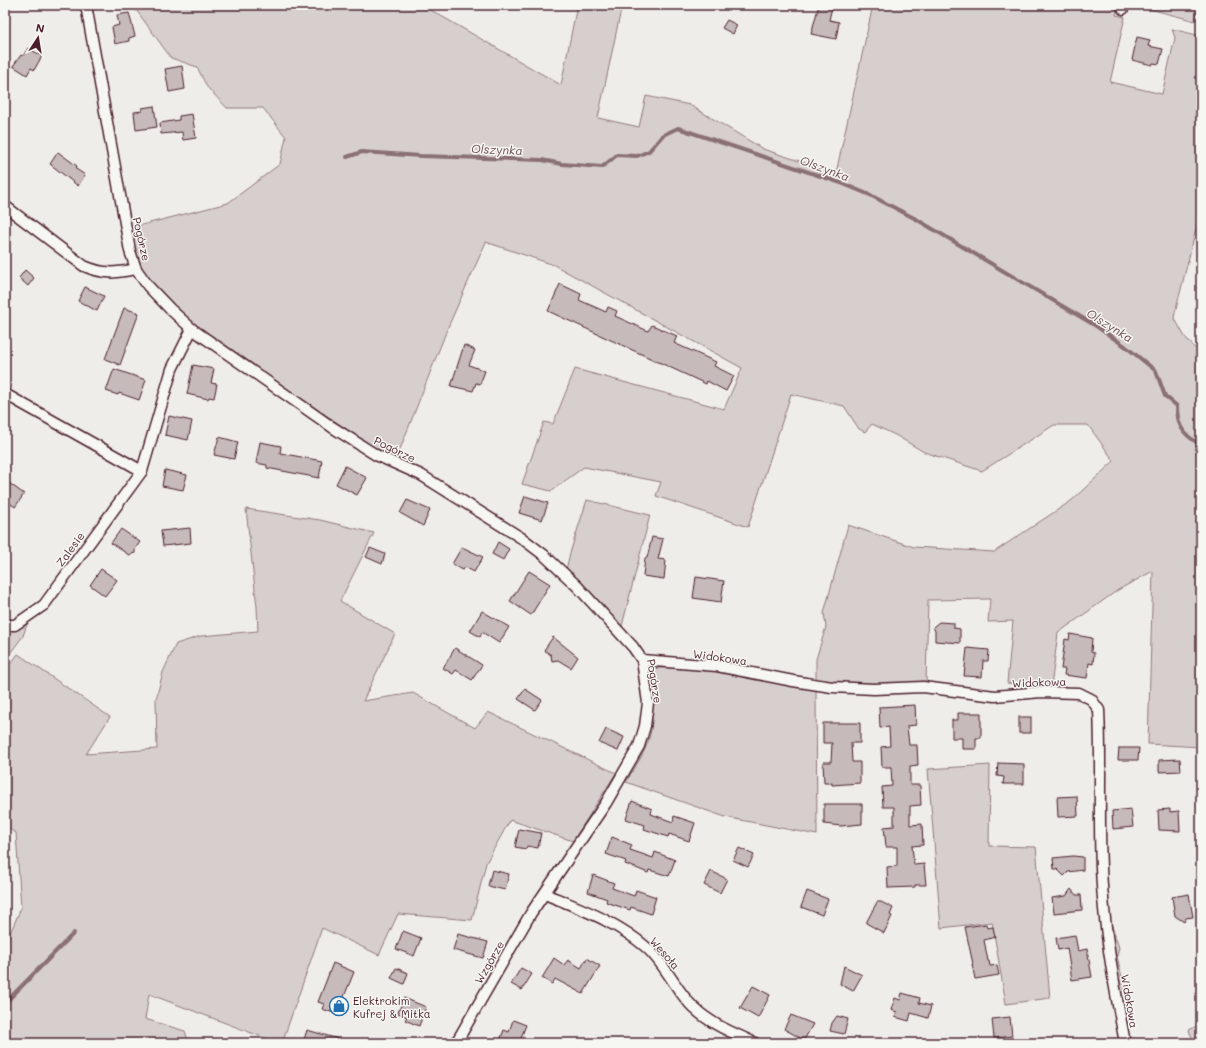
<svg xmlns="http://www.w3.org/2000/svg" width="1206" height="1048" font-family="Mali,sans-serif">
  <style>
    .green { fill: #d7cfce; stroke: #90777c }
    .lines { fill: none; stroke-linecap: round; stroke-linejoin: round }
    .stream { stroke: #8a6f74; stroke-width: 4 }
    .building { fill: #c6babb; stroke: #4a1f2b }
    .street-casing { stroke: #4a1f2b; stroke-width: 13 }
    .street { stroke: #f6f6f2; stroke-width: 10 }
    .labels { text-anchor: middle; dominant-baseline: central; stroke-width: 3; stroke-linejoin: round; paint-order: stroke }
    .street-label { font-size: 11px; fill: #4a1f2b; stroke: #f6f6f2 }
    .poi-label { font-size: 11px; fill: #4a1f2b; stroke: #f6f6f2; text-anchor: start }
    .water-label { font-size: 12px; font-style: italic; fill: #6f4e56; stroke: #f6f6f2 }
  </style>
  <rect width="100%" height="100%" fill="#efedea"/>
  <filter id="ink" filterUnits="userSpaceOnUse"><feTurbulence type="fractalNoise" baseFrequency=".025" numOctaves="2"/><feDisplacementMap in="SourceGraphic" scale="8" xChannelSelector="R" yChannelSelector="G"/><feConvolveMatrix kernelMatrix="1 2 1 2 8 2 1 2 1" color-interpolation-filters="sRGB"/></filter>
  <g filter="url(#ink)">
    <g class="green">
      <path d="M129,5H422L561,85L577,5H622L598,118L639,127L646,96L690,105L763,149L836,173L873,5H1119L1116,15L1125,17L1110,82L1162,94L1175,38L1172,29L1201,36V209L1174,317L1185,337L1201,355V747L1148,744L1153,571L1118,590L1058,633L1051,687L1007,683L1013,621L988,622L990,599L928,600L926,683L846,684L816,680V659L826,627L824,613L848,525L914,547L994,552L1071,501L1114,461L1088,425H1054L982,471L924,452L897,436L872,424L865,432L859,429L844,406L791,394L748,527L656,496L661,482L584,467L551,491L522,484L544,422L553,424L575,369L724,409L742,368L554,265L486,242L448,327L397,457L379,451L205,333L166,299L144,272L137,256L130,228L228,203L280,164L286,137L263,108H227L207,87L197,67L171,58L137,11Z"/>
      <path d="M1135,5H1199L1195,21Z"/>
      <path d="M587,500L650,515L621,630L566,570L570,553Z"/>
      <path d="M246,509L320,520L374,533L340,601L395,634L363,701L413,693L475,728L488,712L616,773L573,841L510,820L486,863L472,920L398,914L379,955L322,928L282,1043H278L149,994L145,1019L185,1031L189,1043H5V945L21,908L16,833L5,826V671L18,654L110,717L86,754L157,749L156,699L163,672L176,644L201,636L258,631L257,607Z"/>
      <path d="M27,624L23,636L5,660V628L13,629Z"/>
      <path d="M674,667L702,669L816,687L817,835L725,817L626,782C632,771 640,761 645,749C657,724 651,696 648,669Z"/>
      <path d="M990,765L989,846L1036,847L1050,998L1006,1004L992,922L941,928L928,769Z"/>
      <path d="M1108,914L1119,948L1117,956L1131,1015L1124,1018Z"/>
      <path d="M1201,1024V1043H1194L1189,1030Z"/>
    </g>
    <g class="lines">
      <g class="stream">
        <path d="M347,157L362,152L421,156L542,160L562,164L602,167L617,155L637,156L649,151L663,135L678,128L841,183L870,195L916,219L1096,326L1125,346L1156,371L1165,396L1177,406C1177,424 1182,434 1198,443L1199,464L1201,465"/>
        <path d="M5,1003L74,933"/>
      </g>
    </g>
    <g class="building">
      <path d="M819,5L832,7L829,20L839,22L836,39L811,34Z"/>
      <path d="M129,13L135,36L129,38V41L115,44L112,27L119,25L117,15Z"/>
      <path d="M727,20L737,25L733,34L722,28Z"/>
      <path d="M1137,37L1150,40L1148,46L1163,49L1159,64L1153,63L1152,65L1132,60Z"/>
      <path d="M28,48L42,56L34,70L31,68L27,75L13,66L21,55L23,56Z"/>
      <path d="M182,66L185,89L169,92L165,69Z"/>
      <path d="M154,106L157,127L136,130L134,112L142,111V108Z"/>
      <path d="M192,114L196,138L183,140L182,132L161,134L160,123L179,120V116Z"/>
      <path d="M58,152L77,166L76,169L85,175L78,186L50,164Z"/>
      <path d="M25,270L34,278L28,286L19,278Z"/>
      <path d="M560,284L581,294L579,300L606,312L608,307L617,311L615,316L648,331L652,325L677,336L674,343L716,362L714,366L734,376L726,391L707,381L706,384L548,311Z"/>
      <path d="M85,287L104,296L97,311L78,301Z"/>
      <path d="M124,308L139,313L120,365L105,359Z"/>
      <path d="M464,345L475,350L469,365L485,371L480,384L476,383L473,391L451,386Z"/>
      <path d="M193,365L214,369L211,383L217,384L214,398L209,397L208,399L187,394Z"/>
      <path d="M114,369L146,380L139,400L119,393L118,395L106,391Z"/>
      <path d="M169,416L192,421L188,440L165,435Z"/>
      <path d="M219,437L238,442L234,459L214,455Z"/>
      <path d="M260,442L281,446L280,453L322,461L319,478L267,468V465L256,463Z"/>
      <path d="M345,466L367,478L357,495L336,484Z"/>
      <path d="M165,470L187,475L183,490L162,486Z"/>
      <path d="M5,480L24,494L15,507L5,500Z"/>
      <path d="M525,496L548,503L542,520L519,513Z"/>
      <path d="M407,500L430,510L423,526L400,513Z"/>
      <path d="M190,528L191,543L163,546L161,531Z"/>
      <path d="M121,529L140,542L135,549V553L129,555L111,543Z"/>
      <path d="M652,537L663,539L658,559L666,560L664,579L643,576L645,558H647Z"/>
      <path d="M498,542L509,549L503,560L492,554Z"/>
      <path d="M462,547L483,557L474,572L465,567L463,570L452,564Z"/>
      <path d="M370,548L385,554L382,564L366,557Z"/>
      <path d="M101,569L117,580L105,596L90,585Z"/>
      <path d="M529,571L550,584L531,615L510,601Z"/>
      <path d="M696,577L724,581L721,602L693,598Z"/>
      <path d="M482,611L509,627L499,643L482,632L480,637L470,631Z"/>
      <path d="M939,622L954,623V628L960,629V643L935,641V631L933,627Z"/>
      <path d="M1070,634L1092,638L1091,652L1094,653L1093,664L1089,663L1087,678L1064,675L1065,669H1061L1065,639L1069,640Z"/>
      <path d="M553,637L578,657L571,668L558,660L552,661L551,655L544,650Z"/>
      <path d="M455,648L482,665L472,680L456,670L453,674L443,668Z"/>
      <path d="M967,648L989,650L988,661H983L982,677L964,676Z"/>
      <path d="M525,689L542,700L535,710L518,699Z"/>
      <path d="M915,705L916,725L907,726L909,745H917L918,765L910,766V785H920L921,805L910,806V825L922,824L923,845L912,846L914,865L924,864L926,885H915V887L888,888L887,867L897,866V847H886L884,827L894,826V807H883L882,787L892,786L891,767H882L881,747L890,746L889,727L880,728L879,707Z"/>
      <path d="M958,713H981V738H976V749H962V738H952V720H958Z"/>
      <rect x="1019" y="717" width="12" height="16"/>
      <path d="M823,723H860V743H851L852,762H860V783L832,785V783H824L823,762H831L832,743H823Z"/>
      <path d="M606,729L624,737L618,751L599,743Z"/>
      <path d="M1119,748H1139L1138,760H1118Z"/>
      <path d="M1180,759L1181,771L1159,772V760Z"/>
      <path d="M998,763L1024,764V784H1003L1004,777L997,776Z"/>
      <path d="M1077,796L1078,816L1058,817L1057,797Z"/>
      <path d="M632,801L652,809L651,814L673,822L674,816L695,823L689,841L669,834L668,837L644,829L645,825L626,819Z"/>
      <path d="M824,804H862V824L841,826L824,824Z"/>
      <path d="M1131,809L1133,827L1113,829L1112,811Z"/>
      <path d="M1170,809V812L1179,811L1180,831L1159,830L1158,810Z"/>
      <path d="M519,829L541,833L538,848L527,846L526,849L515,847Z"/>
      <path d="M612,837L632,845L630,850L642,854L653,858L655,852L675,860L669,876L649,870L648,873L636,868L625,864L626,861L606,854Z"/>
      <path d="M739,848L754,855L748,867L733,860Z"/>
      <path d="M1073,856L1083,857V870L1068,872L1064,876L1057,869H1054L1053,858Z"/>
      <path d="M492,870L509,874L505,890L488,886Z"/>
      <path d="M711,871L727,879L720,893L704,885Z"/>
      <path d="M593,875L614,883L612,888L634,896L636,890L656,897L651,914L631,907L630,910L606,902L607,899L588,892Z"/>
      <path d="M1071,889L1076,895H1081L1082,910L1054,913L1052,898L1066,896Z"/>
      <path d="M807,891L828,899L822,915L801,907Z"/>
      <path d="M1189,894L1193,917L1186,918L1184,922L1175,916L1172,897Z"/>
      <path d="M877,902H881L893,908L890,915L892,916L884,933L866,923Z"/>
      <path d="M986,924L987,928L993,927L995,937L984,940L988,961H989L990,966L997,965L999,975L975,979L972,964H973L965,927Z"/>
      <path d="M403,931L421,938L414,956L396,949Z"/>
      <path d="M458,934L488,942L483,958L453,950Z"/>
      <path d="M1075,935L1078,951L1087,949L1092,977L1072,980L1067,948L1058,950L1056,938Z"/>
      <path d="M554,958L564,965L568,960L581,968L587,958L600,966L583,994L555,979L552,984L542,978Z"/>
      <path d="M333,963L354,972L337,1014L322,1009L324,1004L318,1002Z"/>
      <path d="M844,966L862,975L853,991L840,984Z"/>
      <path d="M396,968L408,973L404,984L391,978Z"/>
      <path d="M521,968L532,974L522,990L511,984Z"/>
      <path d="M753,986L770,995L758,1018L740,1008Z"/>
      <path d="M902,993L920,998L919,1003L931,1006L928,1018L911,1013L909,1021L895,1017L897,1012L891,1010L895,998L900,1000Z"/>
      <path d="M404,998L426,1007L419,1026L405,1020L407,1017L398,1013Z"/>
      <path d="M791,1015L813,1024L804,1040L784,1029Z"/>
      <path d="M837,1016L848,1019L844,1034L830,1031L832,1023Z"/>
      <path d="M1010,1017L1012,1036L994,1038L992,1019Z"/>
      <path d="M513,1020L526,1025L519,1043H499L504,1030L509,1032Z"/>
      <path d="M307,1030L342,1040V1043H303Z"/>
    </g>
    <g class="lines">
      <g class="street-casing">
        <g id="street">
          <path d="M86,5L130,251L136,269L148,286L170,309L192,329L332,427L376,455L421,475L523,539L544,555L577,586L633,647L642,660L648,703L645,726L639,746L606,803L531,913L456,1043"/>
          <path d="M1123,9L1124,5"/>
          <path d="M5,206L84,266C105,275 115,273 136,269"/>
          <path d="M5,394L142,471"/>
          <path d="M5,625H15L44,605L142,471L172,369L192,329"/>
          <path d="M642,660L717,666L793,681L832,687L874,689L923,687L995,696L1041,692L1079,693L1091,699L1099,710C1102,772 1097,836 1103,898C1107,947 1116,995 1125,1043"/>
          <path d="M545,894C581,909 618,922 647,948C666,965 676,991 694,1008C712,1025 734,1033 755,1043"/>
        </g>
      </g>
      <use href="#street" class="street"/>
    </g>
  </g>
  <defs>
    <g id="shop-ring" transform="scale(1)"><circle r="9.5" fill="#f6f6f2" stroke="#1f6fb2" stroke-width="1.5"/><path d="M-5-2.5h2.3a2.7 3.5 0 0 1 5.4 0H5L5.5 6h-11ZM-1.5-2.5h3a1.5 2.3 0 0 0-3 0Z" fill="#1f6fb2"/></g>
  </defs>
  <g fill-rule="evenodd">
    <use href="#shop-ring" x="339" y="1006"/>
  </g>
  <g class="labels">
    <g class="street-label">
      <text transform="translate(142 239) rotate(77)">Pogórze</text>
      <text transform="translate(395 449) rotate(26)">Pogórze</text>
      <text transform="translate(70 549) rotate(-54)">Zalesie</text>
      <text transform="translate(720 657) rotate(8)">Widokowa</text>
      <text transform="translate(655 681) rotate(81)">Pogórze</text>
      <text transform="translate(1039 682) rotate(-2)">Widokowa</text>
      <text transform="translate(665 953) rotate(49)">Wesoła</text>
      <text transform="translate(489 962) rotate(-60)">Wzgórze</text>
      <text transform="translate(1130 1001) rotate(80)">Widokowa</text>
    </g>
    <g class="poi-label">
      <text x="353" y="1000">Elektrokim<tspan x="353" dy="13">Kufrej &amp; Mitka</tspan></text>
    </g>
    <g class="water-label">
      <text transform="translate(497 149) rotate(2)">Olszynka</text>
      <text transform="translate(825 168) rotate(20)">Olszynka</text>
      <text transform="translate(1110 325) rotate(32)">Olszynka</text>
    </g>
  </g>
  <rect width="1206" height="1048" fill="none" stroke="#f6f6f2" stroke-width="20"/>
  <rect x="10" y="10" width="1186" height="1028" fill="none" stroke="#4a1f2b" stroke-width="1.5" filter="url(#ink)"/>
  <g transform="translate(38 38) rotate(12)" stroke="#f6f6f2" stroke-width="3" paint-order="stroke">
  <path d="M0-3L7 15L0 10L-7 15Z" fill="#4a1f2b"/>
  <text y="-6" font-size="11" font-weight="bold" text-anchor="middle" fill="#4a1f2b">N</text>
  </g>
</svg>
